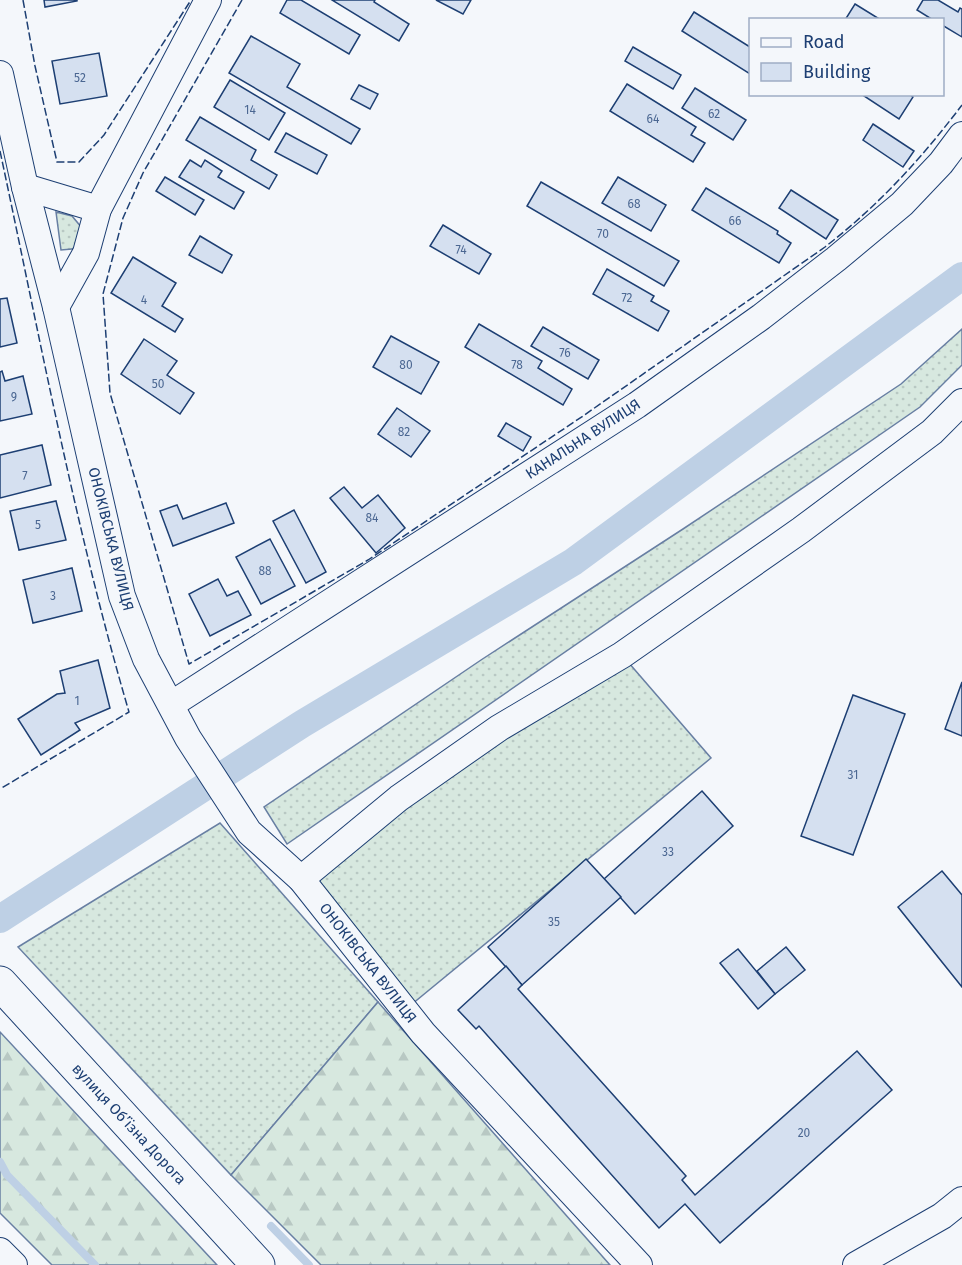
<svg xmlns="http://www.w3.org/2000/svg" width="962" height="1265" font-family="'Fira Sans',sans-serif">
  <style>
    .grass { fill: url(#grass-dots); stroke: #687fa3; stroke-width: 1.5 }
    .forest { fill: url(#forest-firs); stroke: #687fa3; stroke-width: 1.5 }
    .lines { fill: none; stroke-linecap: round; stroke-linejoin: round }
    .stream { stroke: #bed0e5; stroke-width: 8 }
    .canal { stroke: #bed0e5; stroke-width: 28 }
    .building { fill: #d5e0f0; stroke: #1d3f73; stroke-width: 1.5 }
    .minor-casing { stroke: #1d3f73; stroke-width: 28 }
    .trunk-casing { stroke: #1d3f73; stroke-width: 35 }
    .minor { stroke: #f4f7fb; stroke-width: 26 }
    .trunk { stroke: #f4f7fb; stroke-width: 33 }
    .fence { stroke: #1d3f73; stroke-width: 1.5; stroke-dasharray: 8 3; stroke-linecap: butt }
    .labels { text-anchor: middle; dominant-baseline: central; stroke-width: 4.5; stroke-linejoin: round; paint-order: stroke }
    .number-label { font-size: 12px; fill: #4b6792 }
    .street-label { font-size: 15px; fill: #1d3f73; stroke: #f4f7fb }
  </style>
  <defs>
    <pattern id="grass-dots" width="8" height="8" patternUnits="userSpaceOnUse" patternTransform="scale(1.5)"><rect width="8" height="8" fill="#d7e8df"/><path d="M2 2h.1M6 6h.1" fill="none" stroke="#b8c8c3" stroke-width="1.8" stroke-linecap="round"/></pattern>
    <pattern id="forest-firs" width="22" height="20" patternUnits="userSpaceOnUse" patternTransform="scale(1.5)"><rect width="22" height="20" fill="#d7e8df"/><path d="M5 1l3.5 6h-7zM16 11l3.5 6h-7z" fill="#b8c8c3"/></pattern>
  </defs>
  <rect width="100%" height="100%" fill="#f4f7fb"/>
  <g class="grass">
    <path d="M56,212L72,216L82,228L78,245L72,249L61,250Z"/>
    <path d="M962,329V365L920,407L287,844L264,807L481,660L683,529L901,384Z"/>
    <path d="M622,655L711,758L406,1009L301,879Z"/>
    <path d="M220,823L378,1002L231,1175L18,947Z"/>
  </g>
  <g class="forest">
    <path d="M378,1002L610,1265H321L231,1175Z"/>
    <path d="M0,1032L217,1265H52L0,1213Z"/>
  </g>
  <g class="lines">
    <g class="stream">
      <path d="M0,1162L7,1175L95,1265"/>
      <path d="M271,1226L309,1265"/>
    </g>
    <path class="canal" d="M0,919L302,724L573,562L962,276"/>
  </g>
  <g class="building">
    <path d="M44,0H77V1L45,7Z"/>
    <path d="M287,0H301L360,35L349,54L280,13Z"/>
    <path d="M332,0H375L374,2L409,24L399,41Z"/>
    <path d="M436,0H471L463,14Z"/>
    <path d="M923,0H938L958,12L960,8L962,9V37L942,25V20H933L917,10Z"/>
    <path d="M855,4L881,20H845Z"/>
    <path d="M694,12L750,47V74L682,31Z"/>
    <path d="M251,36L300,64L287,87L360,129L351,144L229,73Z"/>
    <path d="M633,47L681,75L673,89L625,61Z"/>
    <path d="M99,53L107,96L60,104L52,61Z"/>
    <path d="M230,80L285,113L269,140L214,107Z"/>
    <path d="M627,84L696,127L691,135L705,143L693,162L610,111Z"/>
    <path d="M359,85L378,94L370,109L351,99Z"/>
    <path d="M695,88L746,120L733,140L682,108Z"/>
    <path d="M861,94H909L913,97L899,119Z"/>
    <path d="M200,117L256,150L251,160L277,175L269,189L186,140Z"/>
    <path d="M873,124L914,151L903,167L863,140Z"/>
    <path d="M286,133L327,155L317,174L275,152Z"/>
    <path d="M190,160L201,167L205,160L222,171L218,177L244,192L234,209L179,177Z"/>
    <path d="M165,177L204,200L195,215L156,191Z"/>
    <path d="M618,177L666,205L651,231L602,203Z"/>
    <path d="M541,182L679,261L664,286L527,206Z"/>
    <path d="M706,188L778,231L777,234L791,243L779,263L692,210Z"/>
    <path d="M791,190L838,220L826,239L779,208Z"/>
    <path d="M443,225L491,254L479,274L430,246Z"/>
    <path d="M200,236L232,255L222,273L189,255Z"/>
    <path d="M133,257L176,283L162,306L183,319L175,332L111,293Z"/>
    <path d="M607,269L654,296L651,301L669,311L658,331L593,294Z"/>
    <path d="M7,298L17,343L0,347V299Z"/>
    <path d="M479,324L542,361L538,368L572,389L563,405L465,347Z"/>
    <path d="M543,327L599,360L588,379L531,346Z"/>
    <path d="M391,336L439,362L421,394L373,367Z"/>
    <path d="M144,339L177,361L167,375L194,393L180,414L121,374Z"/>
    <path d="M2,371L5,381L23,376L32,414L0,421V372Z"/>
    <path d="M397,408L430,431L411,457L378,434Z"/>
    <path d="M506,423L531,437L523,451L498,436Z"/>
    <path d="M42,445L51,485L0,498V455Z"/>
    <path d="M344,487L362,508L378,495L405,528L376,553L330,498Z"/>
    <path d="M56,501L66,540L19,550L10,511Z"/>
    <path d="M226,503L234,523L173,546L160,511L177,505L183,519Z"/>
    <path d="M294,510L326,572L306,583L273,521Z"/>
    <path d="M270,539L295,586L261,604L236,557Z"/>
    <path d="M72,568L82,611L33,623L23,580Z"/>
    <path d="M218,579L227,596L238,591L251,615L210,636L189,594Z"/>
    <path d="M98,660L110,708L75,723L80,730L41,755L18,719L57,694L65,693L60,671Z"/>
    <path d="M962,682V736L945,729Z"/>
    <path d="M853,695L905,714L853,855L801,836Z"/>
    <path d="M702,791L733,826L635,914L604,879Z"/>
    <path d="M586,859L621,897L522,985L488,947Z"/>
    <path d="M942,871L962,895V987L898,907Z"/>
    <path d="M786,947L805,970L775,994L757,971Z"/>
    <path d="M738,949L775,994L758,1009L720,963Z"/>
    <path d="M506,966L522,985L518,989L686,1176L682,1180L695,1195L857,1051L892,1090L720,1243L685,1204L659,1228L479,1026L476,1029L458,1010Z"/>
  </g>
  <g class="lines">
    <g class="minor-casing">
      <g id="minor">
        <path d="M0,74L25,187L56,307L122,596L146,659L188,738L249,832L301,879L423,1033L639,1265"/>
        <path d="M25,187L98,209"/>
        <path d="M56,307L86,253L98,209L208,0"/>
        <path d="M172,704L637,405L761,317L836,259L902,204L941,163L962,135"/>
        <path d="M301,879L399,798L499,728L622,655L801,530L932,432L962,402"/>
        <path d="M0,1251L14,1265"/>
        <path d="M856,1265L942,1216L962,1200"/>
      </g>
    </g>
    <g class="trunk-casing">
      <path id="trunk" d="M0,983L258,1265"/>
    </g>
    <use href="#minor" class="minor"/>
    <use href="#trunk" class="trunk"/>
    <g class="fence">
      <path d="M23,0L35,66L57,162H79L104,135L191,0"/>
      <path d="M242,0L143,173L123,218L103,294L110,393L189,664L368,560L583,416L825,247C879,205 921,159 962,105"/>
      <path d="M0,151C40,338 75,528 129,712L0,789"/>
    </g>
  </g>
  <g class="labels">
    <g class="number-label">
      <text x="80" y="78">52</text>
      <text x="250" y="110">14</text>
      <text x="714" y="114">62</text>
      <text x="653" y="119">64</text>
      <text x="634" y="204">68</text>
      <text x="735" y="221">66</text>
      <text x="603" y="234">70</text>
      <text x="461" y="250">74</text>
      <text x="627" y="298">72</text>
      <text x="144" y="300">4</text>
      <text x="565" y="353">76</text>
      <text x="406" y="365">80</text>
      <text x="517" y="365">78</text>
      <text x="158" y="384">50</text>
      <text x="14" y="397">9</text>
      <text x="404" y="432">82</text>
      <text x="25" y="476">7</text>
      <text x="372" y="518">84</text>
      <text x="38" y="525">5</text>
      <text x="265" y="571">88</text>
      <text x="53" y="596">3</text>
      <text x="77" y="701">1</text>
      <text x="853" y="775">31</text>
      <text x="668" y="852">33</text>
      <text x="554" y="922">35</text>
      <text x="804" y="1133">20</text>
    </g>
    <g class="street-label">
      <text transform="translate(583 439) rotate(-33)">КАНАЛЬНА ВУЛИЦЯ</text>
      <text transform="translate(111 539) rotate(76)">ОНОКІВСЬКА ВУЛИЦЯ</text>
      <text transform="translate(368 963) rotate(52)">ОНОКІВСЬКА ВУЛИЦЯ</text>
      <text transform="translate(129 1124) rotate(47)">вулиця Обʼїзна Дорога</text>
    </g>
  </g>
  <rect x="749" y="18" width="195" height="78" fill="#f4f7fb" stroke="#9eadc5" stroke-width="1.5"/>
  <rect x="761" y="38" width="30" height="9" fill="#f4f7fb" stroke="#9eadc5" stroke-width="1.5"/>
  <text x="803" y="48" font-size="18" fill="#1d3f73">Road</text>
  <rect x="761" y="63" width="30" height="18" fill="#d5e0f0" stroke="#9eadc5" stroke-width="1.5"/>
  <text x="803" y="78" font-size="18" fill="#1d3f73">Building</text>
</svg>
